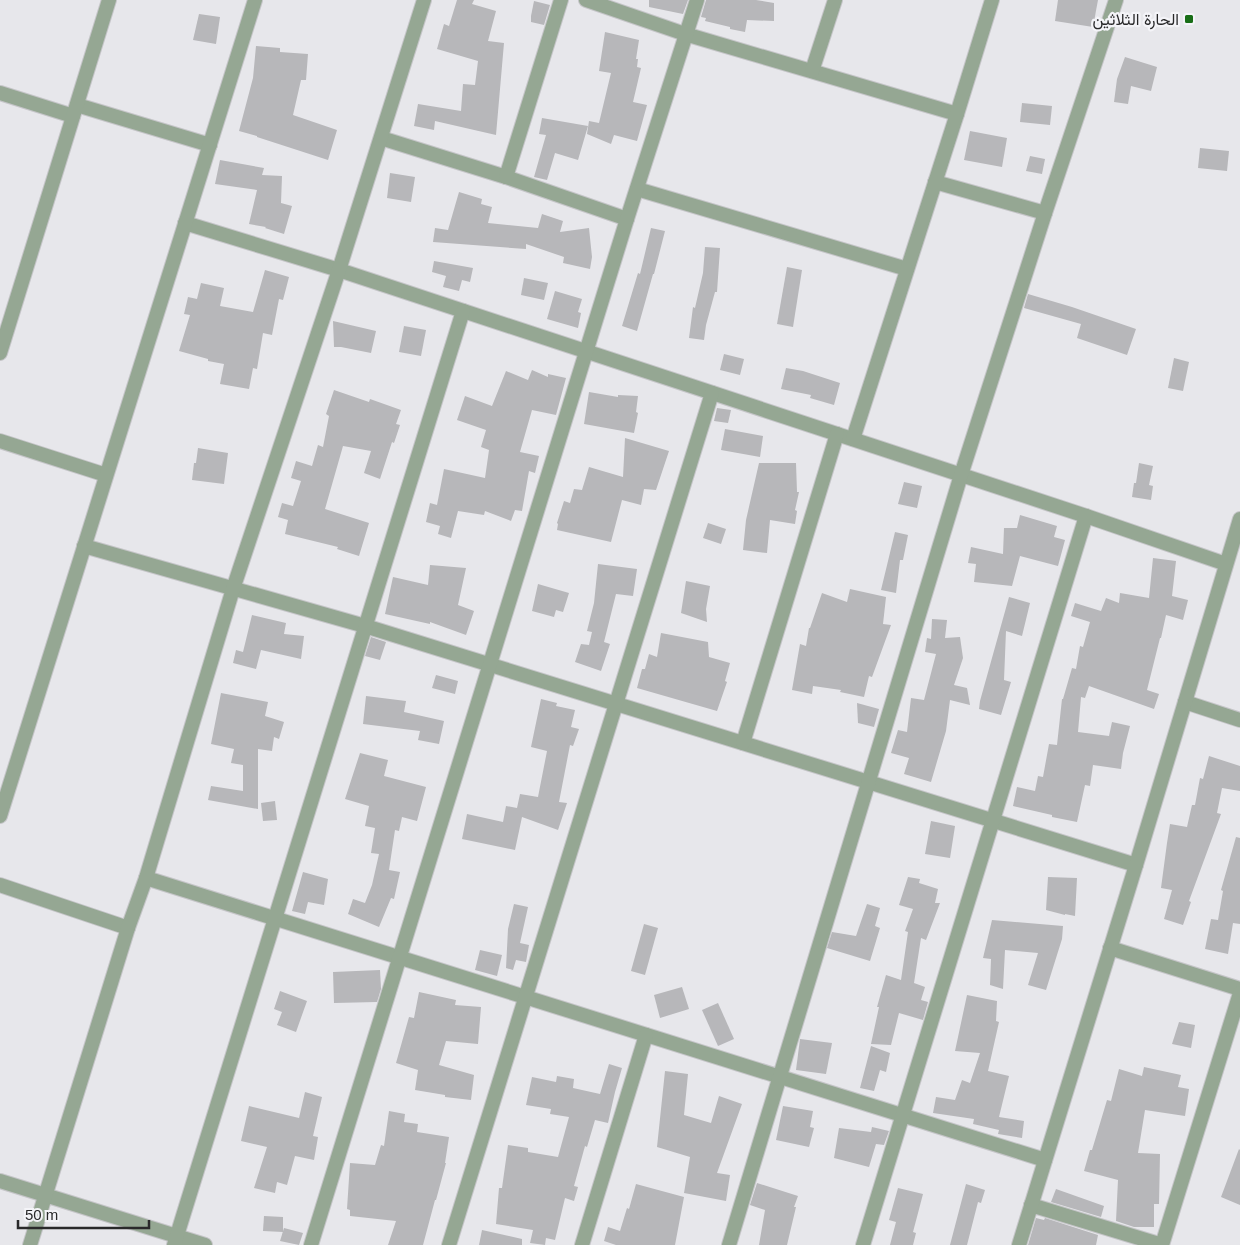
<svg xmlns="http://www.w3.org/2000/svg" width="1240" height="1245" font-family="Arial,Vazirmatn,sans-serif">
  <style>
    .building { fill: #b7b7ba }
    .lines { fill: none; stroke-linecap: round; stroke-linejoin: round }
    .minor-casing { stroke: #c5c5c8; stroke-width: 16 }
    .minor { stroke: #95a793; stroke-width: 14 }
    .poi-dot { fill: #186d16; stroke: #f4f4f8; stroke-width: 2 }
    .labels { text-anchor: middle; dominant-baseline: central; stroke-width: 4.5; stroke-linejoin: round; paint-order: stroke }
    .poi-label { font-size: 16px; fill: #29292a; stroke: #f4f4f8; text-anchor: end }
  </style>
  <rect width="100%" height="100%" fill="#e7e7eb"/>
  <g class="building">
    <path d="M457,0H474L472,4L496,11L488,41L504,43L496,135L435,121L434,130L414,126L418,104L461,111L463,84L475,85L478,61L437,49L444,24L449,26Z"/>
    <path d="M649,0H688L683,14L649,7Z"/>
    <path d="M706,0H756L774,3V21L747,20L745,32L730,29V27L705,21L706,18L701,17Z"/>
    <path d="M1058,0H1098L1093,27L1055,21Z"/>
    <path d="M534,1L550,5L544,25L531,22V16Z"/>
    <path d="M199,14L220,17L216,44L193,40Z"/>
    <path d="M605,32L639,40L636,59H638L637,67L641,68L633,102L647,105L637,141L614,135L611,144L587,134L589,121L599,123L611,73L599,71Z"/>
    <path d="M256,46L280,48V52L308,54L306,80H301L293,115L337,130L328,160L257,137V136L239,131L253,78Z"/>
    <path d="M1125,57L1157,67L1151,91L1131,86L1128,104L1114,102L1117,79Z"/>
    <path d="M1022,103L1052,106L1050,125L1020,122Z"/>
    <path d="M542,118L588,126L578,160L555,153L547,180L534,177L546,135L539,134Z"/>
    <path d="M970,131L1007,138L1002,167L964,160Z"/>
    <path d="M1200,148L1229,151L1227,171L1198,168Z"/>
    <path d="M1030,156L1045,159L1042,174L1026,171Z"/>
    <path d="M220,160L264,168L262,175L282,176L281,203L292,206L284,234L265,228L266,227L249,224L257,190L215,184Z"/>
    <path d="M390,173L415,177L411,202L387,198Z"/>
    <path d="M459,192L482,199L481,204L492,207L488,223L538,228L542,214L563,221L560,232L589,228L592,257L590,269L563,263L564,257L526,244V249L433,242L435,228L448,230Z"/>
    <path d="M651,228L665,231L654,274H653L637,331L622,326L638,273L640,274Z"/>
    <path d="M705,247L720,248L717,292H715L706,325L704,340L689,338L693,307L695,308L703,273Z"/>
    <path d="M434,261L473,268L470,282L462,280L459,291L443,287L446,276L432,272Z"/>
    <path d="M787,267L802,270L793,327L777,324Z"/>
    <path d="M265,270L289,277L283,300L279,299L272,335L263,333L257,369L253,368L249,389L220,384L224,364L208,361V359L179,351L190,315L184,314L188,297L197,299L201,283L224,288L220,306L253,312Z"/>
    <path d="M524,278L548,283L544,300L521,295Z"/>
    <path d="M555,291L582,299L578,312L581,313L578,328L547,319Z"/>
    <path d="M1028,294L1072,307L1136,329L1127,355L1077,338L1081,324L1024,308Z"/>
    <path d="M333,321L376,331L371,353L341,347H334Z"/>
    <path d="M404,326L426,330L421,356L399,352Z"/>
    <path d="M724,354L744,359L740,375L720,370Z"/>
    <path d="M1174,358L1189,362L1183,391L1168,388Z"/>
    <path d="M786,368L803,371L840,383L834,405L810,398L811,395L781,389Z"/>
    <path d="M532,370L548,377V374L566,378L556,415L532,410L520,452L539,456L535,473L529,471L522,511L515,510L511,521L485,511L484,515L458,511L451,538L438,534L440,526L426,522L430,503L437,505L444,469L485,478L489,450L481,447L486,430L457,420L465,396L492,406L506,371L528,380Z"/>
    <path d="M334,390L369,402L370,399L401,410L396,424L400,425L394,443L392,442L380,479L364,473L371,451L343,446L325,509L369,523L359,556L337,549L338,547L285,534L288,520L278,517L282,503L293,506L301,481L291,478L296,461L312,466L318,445L323,447L329,416L326,414Z"/>
    <path d="M589,392L618,397V395L638,396L636,412L638,413L634,433L584,424Z"/>
    <path d="M717,408L731,410L728,423L714,421Z"/>
    <path d="M725,429L763,436L760,457L721,450Z"/>
    <path d="M625,438L669,451L656,490L644,489L641,505L622,500L611,542L557,530L558,524L557,523L564,501L570,503L574,489L582,490L589,467L623,477Z"/>
    <path d="M198,448L228,453L224,484L192,480L194,463H196Z"/>
    <path d="M759,463H796L797,492H799L795,510L797,511L795,524L770,520L767,553L743,550L746,520Z"/>
    <path d="M1139,463L1153,466L1149,485L1153,486L1151,500L1132,497L1134,483H1136Z"/>
    <path d="M904,482L922,486L917,508L898,504Z"/>
    <path d="M1020,515L1057,526L1054,537L1065,540L1058,566L1020,556L1012,586L974,582L976,564L968,563L971,547L1003,554L1004,528H1017Z"/>
    <path d="M708,523L726,529L721,544L703,538Z"/>
    <path d="M895,532L908,535L903,560H900L896,593L881,590Z"/>
    <path d="M1153,558L1176,561L1172,596L1188,600L1183,620L1166,615L1161,638H1160L1147,690L1159,694L1154,709L1089,686L1085,698L1081,697L1078,732L1109,736L1112,722L1130,726L1123,753L1121,769L1093,765L1090,786L1085,785L1077,822L1052,817V815L1013,806L1017,787L1035,791L1038,776L1043,777L1049,744L1057,745L1062,699H1063L1072,668L1076,669L1080,646L1083,647L1090,622L1071,616L1075,603L1101,611L1106,598L1119,603L1120,593L1149,598Z"/>
    <path d="M598,564L637,569L633,596L616,594L604,642L610,644L601,671L575,662L581,644L589,645L592,632L587,631L594,603Z"/>
    <path d="M430,565L466,568L458,605L474,611L466,635L430,622V624L385,614L393,577L428,585Z"/>
    <path d="M686,581L710,586L706,609L707,622L681,613Z"/>
    <path d="M538,584L569,593L563,612L556,610L554,617L532,611Z"/>
    <path d="M850,589L886,597L883,624L891,625L872,677L869,676L864,697L840,692L841,690L813,686L812,694L792,690L800,644L806,646L809,628H810L822,593L847,602Z"/>
    <path d="M1009,597L1030,603L1022,636L1006,631L1004,680L1011,682L1001,715L979,709L980,701Z"/>
    <path d="M252,615L286,623L284,634L304,636L301,659L261,650L256,669L233,663L236,650L243,652Z"/>
    <path d="M932,619L947,620L945,638L960,637L963,658L954,685L967,688L970,705L950,700L946,731L931,782L904,774L909,758L891,753L898,730L907,732L911,698L924,700L936,654L925,652L927,638L931,639Z"/>
    <path d="M661,633L708,642L709,657L730,663L725,681L727,682L717,711L637,688L642,669H645L649,654L657,657Z"/>
    <path d="M371,637L386,642L380,660L365,656Z"/>
    <path d="M436,675L458,681L455,694L432,688Z"/>
    <path d="M221,693L268,702L265,716L284,722L279,739L274,737L272,751L258,749V809L208,800L211,786L243,791V765L231,763L234,749L211,744Z"/>
    <path d="M366,696L406,701L404,712L444,721L439,744L418,740L420,731L363,724Z"/>
    <path d="M541,699L557,703L556,706L575,710L571,727L579,729L573,746L570,745L559,802L567,803L558,830L522,817L515,850L462,839L467,814L503,822L506,806L517,808L520,794L538,797L547,751L531,747Z"/>
    <path d="M857,703L879,709L874,727L858,723Z"/>
    <path d="M360,753L388,760L384,776L426,787L417,821L402,817L399,831L395,830L389,870L400,872L394,899L391,898L379,927L348,914L353,899L365,903L372,885L379,854L371,853L375,828L365,826L369,806L345,799Z"/>
    <path d="M1209,756L1240,766V791L1222,788L1217,813L1221,814L1189,901L1191,902L1183,925L1164,919L1172,890L1161,888L1167,843L1170,824L1187,827L1192,805H1195L1200,778L1203,779Z"/>
    <path d="M275,801L277,820L263,821L261,803Z"/>
    <path d="M931,821L955,826L950,858L925,854Z"/>
    <path d="M1236,837L1240,838V924L1233,923L1228,954L1205,949L1211,919L1218,920L1223,891L1221,890Z"/>
    <path d="M303,872L328,879L324,905L308,902L305,914L292,911Z"/>
    <path d="M908,877L920,879L919,883L938,889L935,903H940L926,940L921,938L914,983L925,987L921,1000L928,1002L923,1020L899,1013L891,1045L871,1044L879,1007H877L886,975L901,980L908,932L905,931L913,909L899,905Z"/>
    <path d="M1048,877L1077,878L1075,916L1065,914V915L1046,910Z"/>
    <path d="M514,904L528,907L520,943L529,945L526,962L516,960L513,970L506,968L508,929Z"/>
    <path d="M867,904L880,908L875,926L880,928L870,961L827,948L832,932L856,936Z"/>
    <path d="M992,920L1063,926L1062,939L1046,990L1028,985L1038,953L1005,950L1003,989L990,985L991,959L983,958Z"/>
    <path d="M644,924L658,928L645,975L631,971Z"/>
    <path d="M480,950L502,955L497,976L475,970Z"/>
    <path d="M380,970L381,989L377,1002L334,1003L333,972Z"/>
    <path d="M682,987L689,1009L660,1018L654,995Z"/>
    <path d="M280,991L307,1001L296,1032L277,1025L282,1012L274,1009Z"/>
    <path d="M419,992L456,1000L455,1005L481,1007L478,1044L446,1041L439,1065L474,1075L471,1100L445,1097V1095L415,1090L418,1070L396,1063L409,1017L414,1018Z"/>
    <path d="M967,995L997,1001L996,1021L999,1022L988,1071L1009,1076L999,1117L1024,1121L1022,1138L998,1134L999,1130L973,1124L974,1119L933,1113L936,1097L955,1100L962,1080L970,1083L980,1053L955,1051Z"/>
    <path d="M718,1003L734,1039L718,1046L702,1010Z"/>
    <path d="M1179,1022L1195,1025L1191,1048L1172,1044Z"/>
    <path d="M800,1039L832,1043L826,1074L796,1070Z"/>
    <path d="M871,1046L890,1053L886,1072L880,1070L874,1091L860,1088Z"/>
    <path d="M609,1064L622,1068L615,1092L608,1123L595,1120L587,1147L585,1146L574,1186L578,1187L574,1201L565,1198L555,1240L546,1238L545,1245L530,1243L533,1230L496,1224L499,1188H502L508,1145L528,1148V1152L558,1157L569,1117L550,1114L551,1109L526,1105L532,1077L556,1082L557,1076L574,1079L573,1088L600,1094Z"/>
    <path d="M1144,1067L1181,1075L1178,1087L1189,1089L1185,1116L1145,1110L1138,1153L1160,1154L1159,1204H1154V1227H1134L1116,1221L1118,1180L1084,1171L1090,1150H1092L1107,1100L1111,1101L1119,1069L1142,1076Z"/>
    <path d="M665,1071L688,1074L684,1115L711,1123L719,1096L742,1104L717,1173L730,1175L726,1201L684,1193L690,1157L657,1147Z"/>
    <path d="M305,1092L322,1097L313,1136L318,1137L314,1160L295,1156L287,1185L277,1182L275,1193L254,1188L267,1147L241,1141L249,1106L299,1118Z"/>
    <path d="M783,1106L813,1111L810,1127L814,1128L809,1147L776,1140Z"/>
    <path d="M389,1111L405,1114L404,1122L418,1124L417,1132L449,1137L445,1163H446L436,1200H435L423,1245H388L396,1221L350,1216V1210L347,1209L350,1163L375,1165L381,1145L384,1146Z"/>
    <path d="M872,1127L889,1131L884,1145L876,1144L869,1167L834,1158L839,1128L871,1132Z"/>
    <path d="M1239,1149L1240,1150V1205L1221,1197Z"/>
    <path d="M757,1183L798,1196L794,1207H796L787,1245H759L765,1210L750,1205Z"/>
    <path d="M636,1184L684,1197L675,1245H616L604,1241L608,1227L620,1231L627,1208L629,1209Z"/>
    <path d="M966,1184L985,1190L981,1203L978,1202L967,1245H950Z"/>
    <path d="M898,1188L923,1194L913,1232L916,1233L913,1245H890L896,1222L889,1220Z"/>
    <path d="M1056,1189L1104,1206L1101,1217L1051,1202Z"/>
    <path d="M264,1216L283,1217V1232L263,1231Z"/>
    <path d="M1036,1218L1044,1220L1045,1218L1098,1235L1096,1245H1028Z"/>
    <path d="M284,1228L303,1233L299,1245L280,1241Z"/>
    <path d="M482,1230L522,1239V1245H479Z"/>
  </g>
  <g class="lines">
    <g class="minor-casing">
      <g id="minor">
        <path d="M586,0L685,34L957,114"/>
        <path d="M812,71L835,0"/>
        <path d="M0,93L73,116"/>
        <path d="M77,105L210,145"/>
        <path d="M381,138L506,177L627,219"/>
        <path d="M506,177L561,0"/>
        <path d="M935,182L1045,213"/>
        <path d="M637,189L907,269"/>
        <path d="M185,223L339,270L1086,516L1226,564"/>
        <path d="M0,353L109,0"/>
        <path d="M853,439L957,114L992,0"/>
        <path d="M0,441L106,475"/>
        <path d="M84,546L365,626L1136,865"/>
        <path d="M1185,702L1240,720"/>
        <path d="M743,743L837,434"/>
        <path d="M0,816L255,0"/>
        <path d="M146,878L1045,1160"/>
        <path d="M0,885L128,928"/>
        <path d="M1110,948L1240,989"/>
        <path d="M0,1181L205,1245"/>
        <path d="M1031,1205L1162,1245L1240,993"/>
        <path d="M30,1245L128,928L146,878L233,589L339,270L424,0"/>
        <path d="M174,1245L463,311"/>
        <path d="M311,1245L627,219L697,0"/>
        <path d="M449,1245L712,393"/>
        <path d="M582,1245L646,1035"/>
        <path d="M729,1245L961,475L1045,213L1116,0"/>
        <path d="M863,1245L1086,516"/>
        <path d="M1019,1245L1136,865L1240,519"/>
      </g>
    </g>
    <use href="#minor" class="minor"/>
  </g>
  <rect class="poi-dot" x="1184" y="14" width="10" height="10" rx="2.5"/>
  <g class="labels">
    <g class="poi-label">
      <text x="1179" y="19">الحارة الثلاثين</text>
    </g>
  </g>
  <path d="M18 1220v8h131v-8" fill="none" stroke="#29292a" stroke-width="2.5"/>
  <text x="25" y="1220" font-size="15" fill="#29292a" stroke="#f4f4f8" stroke-width="4" paint-order="stroke">50 m</text>
</svg>
